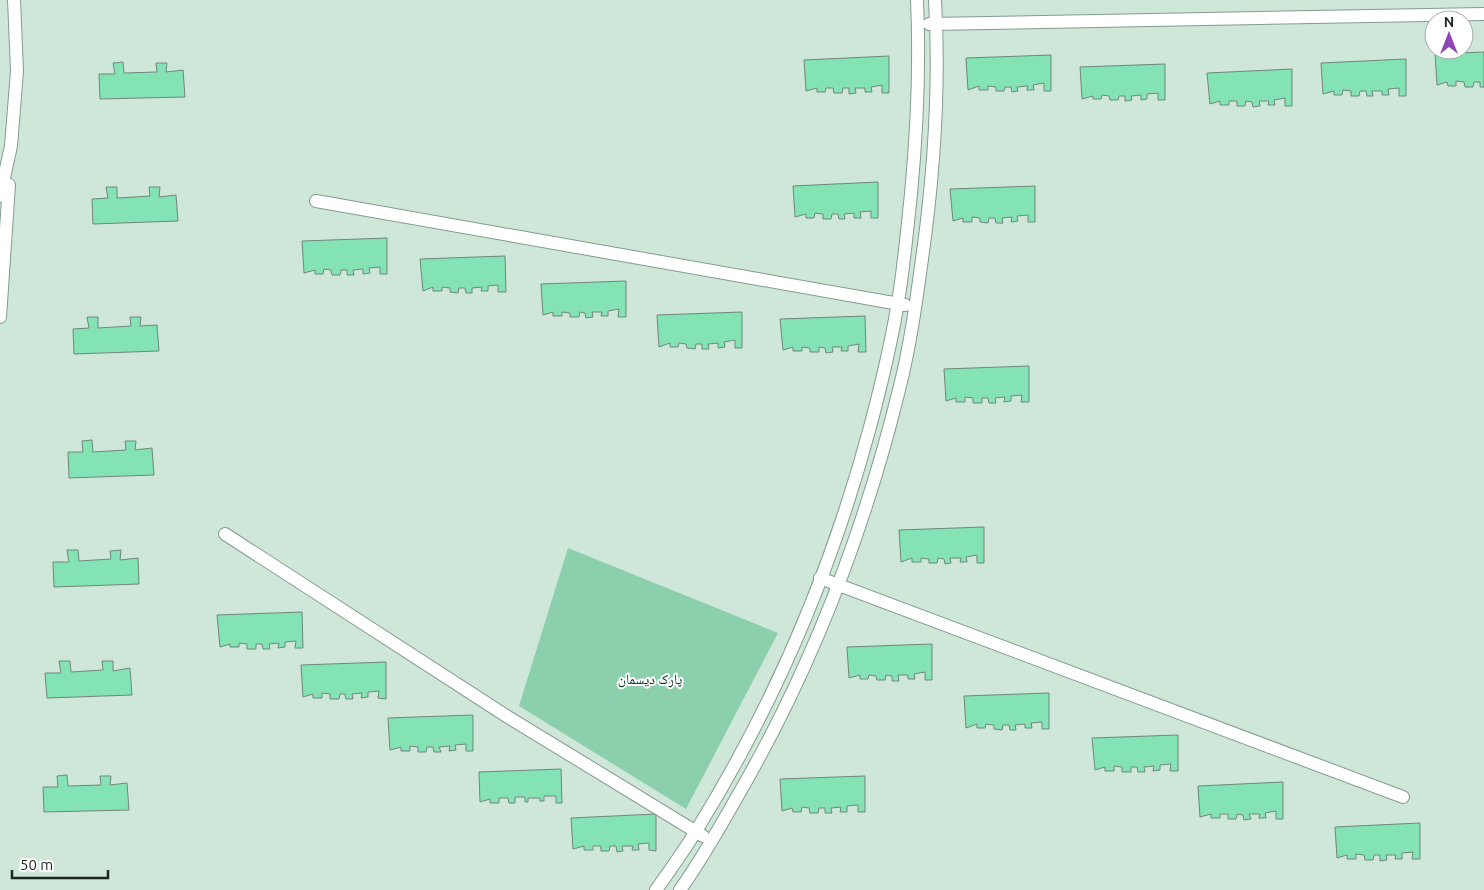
<svg xmlns="http://www.w3.org/2000/svg" width="1484" height="890" font-family="Ubuntu,'Noto Naskh Arabic',sans-serif">
  <style>
    .green { fill: #8ccfac }
    .building { fill: #83e3b4; stroke: #70877a }
    .lines { fill: none; stroke-linecap: round; stroke-linejoin: round }
    .minor-casing { stroke: #849c8f; stroke-width: 14 }
    .minor { stroke: #fff; stroke-width: 12 }
    .labels { text-anchor: middle; dominant-baseline: central; stroke-width: 4; stroke-linejoin: round; paint-order: stroke }
    .park-label { font-size: 14px; fill: #063220; stroke: #fff }
  </style>
  <rect width="100%" height="100%" fill="#cee7d9"/>
  <path class="green" d="M568,548L778,633L686,809L519,706Z"/>
  <g class="building">
    <path d="M1484,52V87H1480V82H1474L1473,87H1465L1464,82L1456,81V86H1448L1447,82L1437,85L1435,54Z"/>
    <path d="M1051,55V91H1044V83L1033,85L1034,90H1027L1028,86L1017,87L1018,91L1012,92L1011,87H1005L1004,91H996V87L988,86V90H979V86L968,90L966,58Z"/>
    <path d="M889,56V93H882V85L871,87L872,92H865V88H855L856,93L849,94V88H843L842,93H834L833,88H826L825,92H817V88L806,91L804,60Z"/>
    <path d="M1406,59V96H1399V88L1388,89L1389,95H1382V91H1372L1373,96H1367L1366,91H1360L1359,96H1351V91L1343,90L1342,95H1334V91L1323,94L1321,63Z"/>
    <path d="M123,62L124,73L157,72L156,63H167L166,72L183,70L185,97L100,99L99,74H115L113,63Z"/>
    <path d="M1165,64V100H1158V93L1147,94V99L1141,100V95L1131,96L1132,100L1125,101V96H1119L1118,100H1110L1109,96L1102,95L1101,99H1093V96L1082,99L1080,67Z"/>
    <path d="M1292,69V106H1285V98L1274,100L1275,105H1268L1269,101H1259L1260,106L1253,107L1252,102L1246,101L1245,106H1237V101H1229V105H1220V101L1210,104L1207,73Z"/>
    <path d="M878,182V218H871V211L860,212L861,218H854V213L844,214L845,219H839L838,214H832L831,219H823V214L815,213L814,218H806V214L795,217L793,186Z"/>
    <path d="M1035,186V222H1028V215L1017,216L1018,221L1011,222L1012,217L1002,218L1003,223H996L995,218H989L988,223L980,222V218L972,217V222H963V218L953,221L950,189Z"/>
    <path d="M106,187H117V198L150,196L149,187H160L159,197L176,195L178,221L93,224L92,199L108,198Z"/>
    <path d="M387,238V274H380V267L369,268L370,273L363,274V269L353,270L354,275H347V270H341L340,275H332L331,270L324,269L323,274H315V270L304,273L302,241Z"/>
    <path d="M505,256L506,292H498V285L488,286V291H481L482,287L472,288V293H466L465,288H459L458,293L450,292V288L442,287V291H433V287L423,291L420,259Z"/>
    <path d="M626,281V317H618L619,309L608,311V316H601L602,312H592L593,317L586,318L585,313L580,312L579,317H570V313L562,312V316H553V312L543,315L541,284Z"/>
    <path d="M742,312V348H735V340L724,342L725,347L718,348V343L708,344L709,349H702V344H696L695,349L687,348L686,344L679,343L678,347H670V343L659,347L657,315Z"/>
    <path d="M865,316L866,352H858L859,344L848,346V351H841L842,347H832L833,352L826,353L825,348L819,347V352H810V348L802,347V351H793V347L783,350L780,319Z"/>
    <path d="M87,317H98V328L131,326L130,317H141L140,326L157,325L159,351L74,354L73,329L89,328Z"/>
    <path d="M1029,366V402H1021L1022,395L1011,396V401L1004,402L1005,397L995,398L996,403H989L988,398H982V403H973V398L965,397V402H956V398L946,401L944,369Z"/>
    <path d="M92,440L93,452L126,450L125,441H136L135,450L152,448L154,475L69,478L68,452H83L82,441Z"/>
    <path d="M984,527V563H977V555L966,557L967,562H960L961,558H950L951,563L945,564L944,559L938,558L937,563H929V559L921,558V562H912V558L901,562L899,530Z"/>
    <path d="M67,550H78L79,561L111,559L110,551L121,550L120,560L138,558L139,584L54,587L53,562H69Z"/>
    <path d="M302,612L303,648H295L296,641L285,642V647L278,648L279,643L269,644L270,649H263L262,644H256V649H247V644L239,643V647H230V644L220,647L217,615Z"/>
    <path d="M932,644V680H925V672L914,674L915,679H908V675H898L899,681H892V676L886,675L885,680H877L876,676L869,675L868,679H860V675L849,678L847,647Z"/>
    <path d="M59,661H70L71,672L103,670L102,661H113V671L130,668L132,695L47,698L45,673H61Z"/>
    <path d="M386,662V699L378,698L379,691L368,692V697L361,698L362,693L352,694L353,699H346L345,694H340L339,699H330V694L322,693V698H313V694L303,697L301,665Z"/>
    <path d="M1049,693V729H1042V722L1031,723L1032,728H1025V724L1015,725L1016,730H1010L1009,725H1003L1002,730L994,729V725L986,724L985,728H977V724L966,728L964,696Z"/>
    <path d="M473,715V751H466V744L455,745L456,750L449,751L450,746L439,747L441,752H434L433,747H427L426,752H418V747L410,746V751H401V747L390,750L388,718Z"/>
    <path d="M1178,735V771H1170L1171,764L1160,765V770L1153,771L1154,766L1144,767L1145,772H1138L1137,767H1131V772H1122V767L1114,766V771H1105V767L1095,770L1092,738Z"/>
    <path d="M561,769L562,803H556V796H544V801H540V798H528V802H525V797H515V803H509L508,798H499V803H490V799L480,802L479,772Z"/>
    <path d="M67,775L68,786L101,785L100,776H111L110,785L127,783L129,810L44,812L43,787H58L57,776Z"/>
    <path d="M865,776V812H858V805L847,806V812H840L841,807L831,808L832,813H825V808H819L818,813H810L809,808L802,807L801,812H793L792,808L782,811L780,779Z"/>
    <path d="M1283,782V819H1276V811L1265,813L1266,818H1259L1260,814H1249L1251,819L1244,820L1243,815L1237,814L1236,819H1228V814H1220V818H1211V814L1200,817L1198,786Z"/>
    <path d="M656,814V851L649,850V843L638,844L639,850H632L633,846H622L623,851L617,852L616,846H610L609,851H601V846H593V850H584V846L573,849L571,818Z"/>
    <path d="M1420,823V859H1412L1413,852L1402,853V859H1395L1396,855H1386L1387,860L1380,861V855H1374L1373,860H1365L1364,855L1356,854V859H1347V855L1337,858L1335,827Z"/>
  </g>
  <g class="lines">
    <g class="minor-casing">
      <g id="minor">
        <path d="M929,24L1484,14"/>
        <path d="M0,196L11,146L17,71L14,0"/>
        <path d="M316,201L905,305"/>
        <path d="M0,317L9,185"/>
        <path d="M225,534L508,717L703,836"/>
        <path d="M820,578L1403,797"/>
        <path d="M656,890C670,870 684,851 696,831C773,707 832,569 870,427C881,386 891,344 898,302C904,267 907,230 911,194C917,130 920,65 917,0"/>
        <path d="M680,890C701,860 719,829 737,797C811,670 864,532 899,390C910,347 916,303 922,259C934,174 940,87 935,0"/>
      </g>
    </g>
    <use href="#minor" class="minor"/>
  </g>
  <g class="labels">
    <g class="park-label">
      <text x="650" y="679">پارک دیسمان</text>
    </g>
  </g>
  <g transform="translate(1449 35)"><circle r="24" fill="#ffffff" stroke="#a5a8a6"/>
  <path d="M0-4L9 19L0 12L-9 19Z" fill="#8e45b7"/>
  <text y="-8" font-size="14" font-weight="bold" text-anchor="middle" fill="#1d2621">N</text>
  </g>
  <path d="M12 870v8h96v-8" fill="none" stroke="#1d2621" stroke-width="2.5"/>
  <text x="20" y="870" font-size="15" fill="#1d2621" stroke="#ffffff" stroke-width="4" paint-order="stroke">50 m</text>
</svg>
